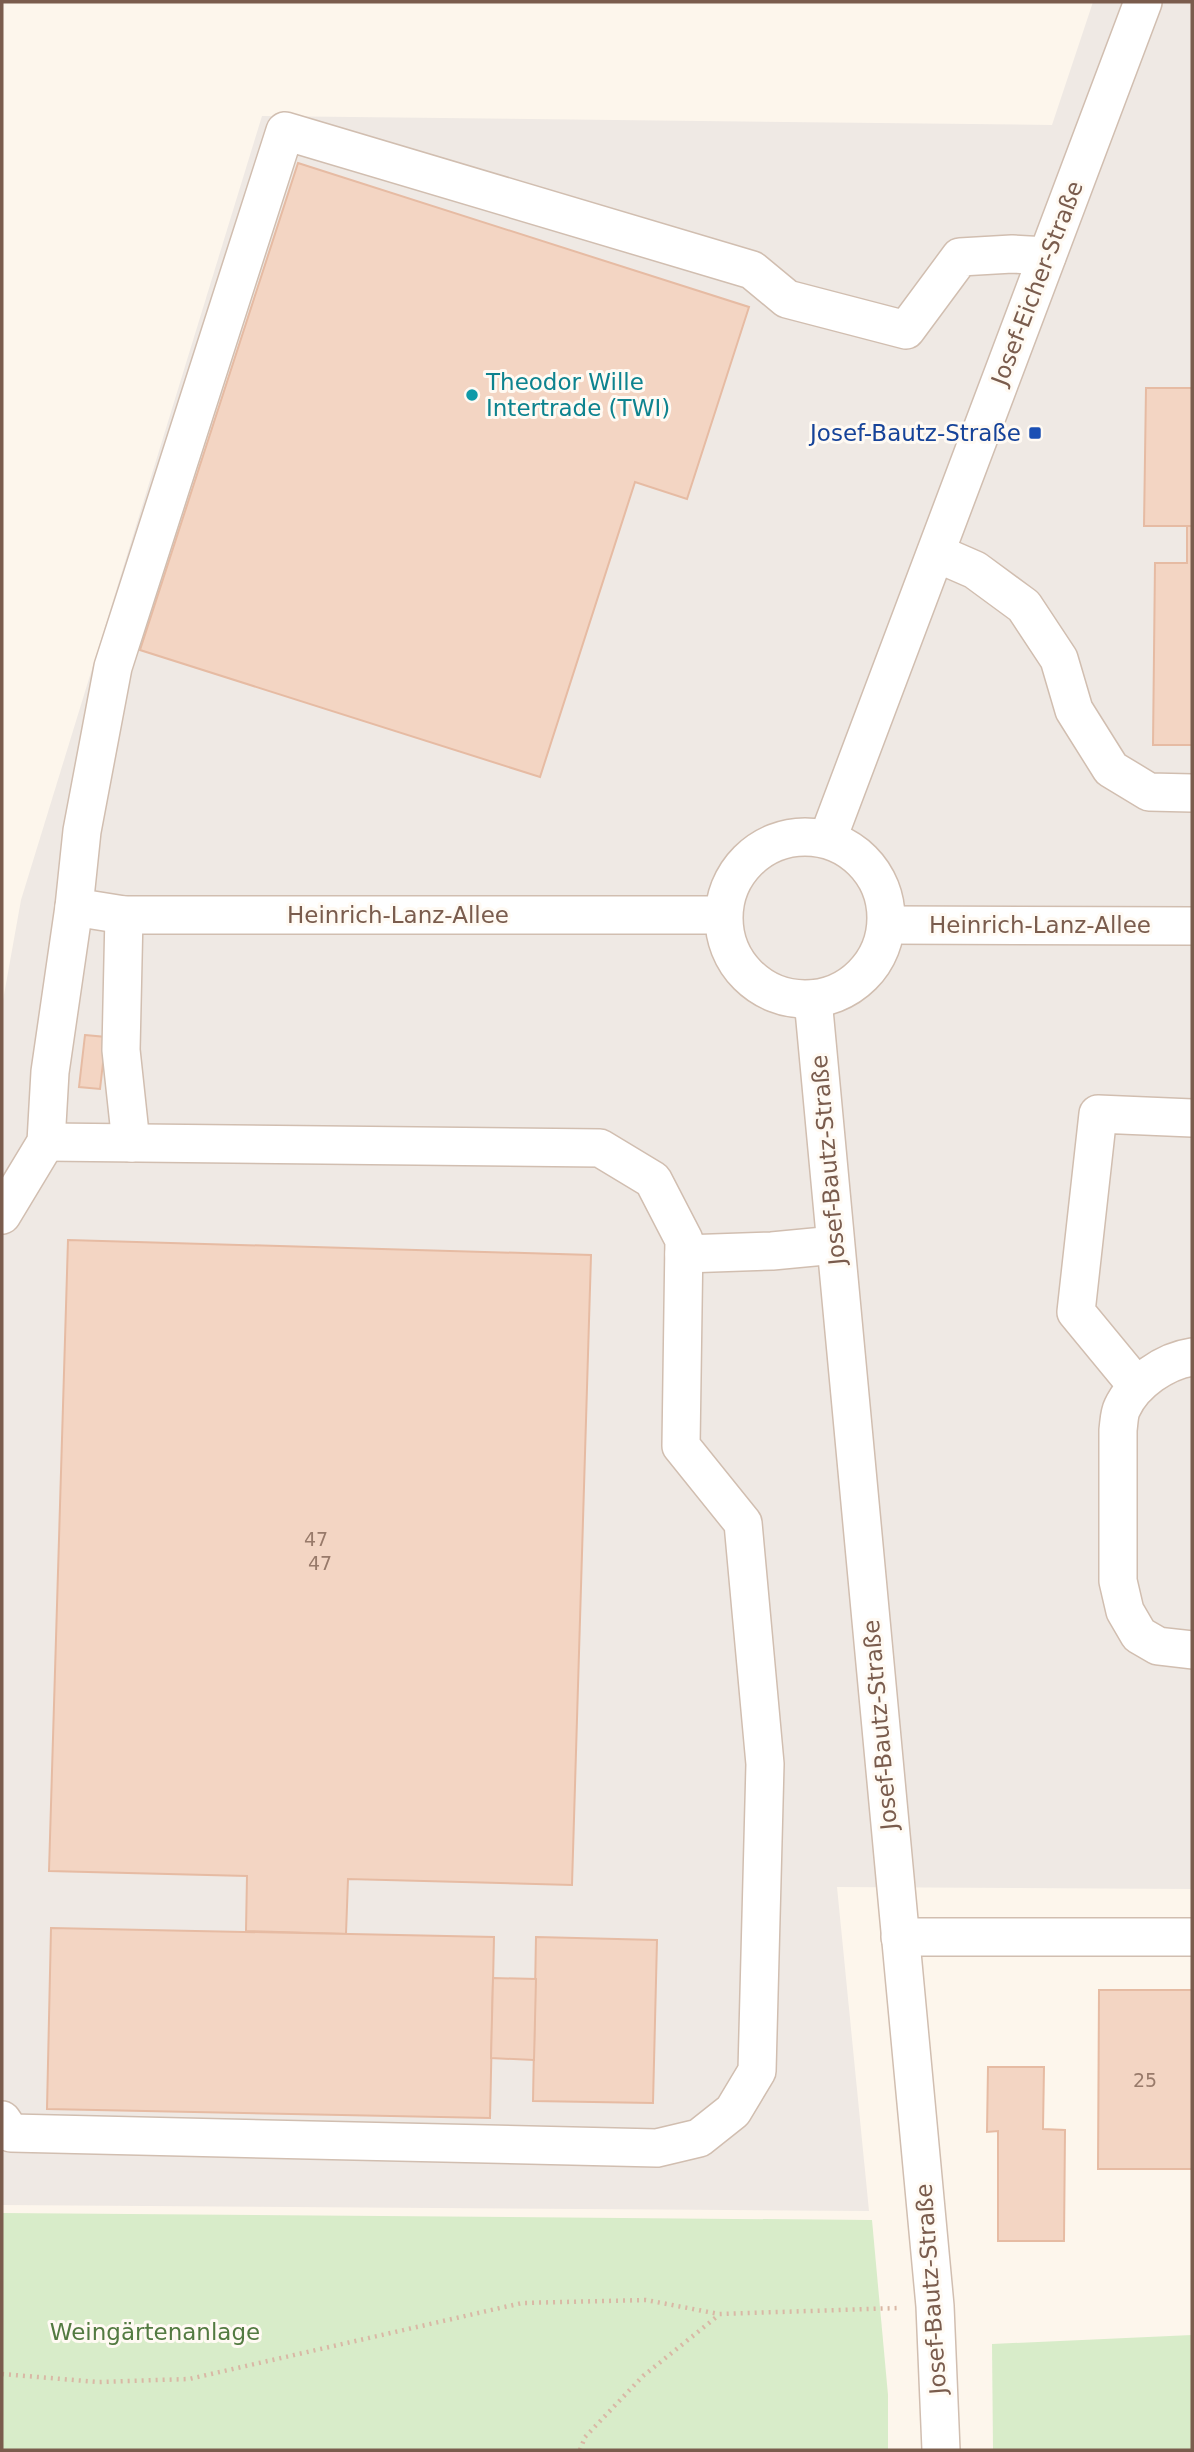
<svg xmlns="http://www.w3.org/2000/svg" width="1194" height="2452" font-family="'DejaVu Sans',sans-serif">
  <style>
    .industrial { fill: #efe9e4 }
    .green { fill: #d8ecc9 }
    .building { fill: #f3d5c3; stroke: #e6bba3; stroke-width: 2 }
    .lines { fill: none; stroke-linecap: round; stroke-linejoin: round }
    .minor-casing { stroke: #d1beb0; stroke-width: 40 }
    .path { stroke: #d9b8a5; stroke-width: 4.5; stroke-dasharray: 2 5; stroke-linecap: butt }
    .minor { stroke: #fff; stroke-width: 37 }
    .culture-dot { fill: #0f9aa8; stroke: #fffaf3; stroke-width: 2.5 }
    .transit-dot { fill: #1a4fb4; stroke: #fffaf3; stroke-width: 2.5 }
    .labels { text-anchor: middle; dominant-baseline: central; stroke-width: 6; stroke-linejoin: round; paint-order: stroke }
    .number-label { font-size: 19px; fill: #987a6a }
    .street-label { font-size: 23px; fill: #7a5c4d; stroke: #fffaf3 }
    .culture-label { font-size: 23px; fill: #0d838f; stroke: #fffaf3; text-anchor: start }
    .transit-label { font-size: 23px; fill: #164399; stroke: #fffaf3; text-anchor: end }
    .park-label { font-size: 23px; fill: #537a41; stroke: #fffaf3 }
  </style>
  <rect width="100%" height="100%" fill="#fdf6ec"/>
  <path class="industrial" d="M1093,2H1192V1889L837,1887L869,2211L2,2205V1006L21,900L262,116L1052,125Z"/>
  <g class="green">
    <path d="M2,2213L872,2220L888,2395V2450H2Z"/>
    <path d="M1192,2335V2450H993L992,2344Z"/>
  </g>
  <g class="building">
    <path d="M298,163L749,307L687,499L635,482L540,777L140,650Z"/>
    <path d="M1146,388H1192V526H1144Z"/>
    <path d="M1187,526H1192V745H1153L1155,563H1187Z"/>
    <path d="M85,1035L106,1037L100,1089L79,1087Z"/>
    <path d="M68,1240L591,1255L572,1885L348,1879L346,1934L246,1931L247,1876L49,1871Z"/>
    <path d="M51,1928L494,1937L490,2118L47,2109Z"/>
    <path d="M536,1937L657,1940L653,2103L533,2101Z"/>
    <path d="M493,1978L536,1979L534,2060L491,2058Z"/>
    <path d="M1099,1990H1192V2169H1098Z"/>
    <path d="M988,2067H1044L1043,2129L1065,2130L1064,2241H998V2131L987,2132Z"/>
  </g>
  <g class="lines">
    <g class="minor-casing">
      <g id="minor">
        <path d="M936,553L975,570L1024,606L1059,659L1074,710L1111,769L1149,792L1192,793"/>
        <circle cx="805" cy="918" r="81"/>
        <path d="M828,838L1143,2"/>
        <path d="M74,907L124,915H723"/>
        <path d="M124,915L121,1050L131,1143"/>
        <path d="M888,925L1192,926"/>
        <path d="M813,999L935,2306L941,2450"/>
        <path d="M2,1215L46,1142L50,1072L74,907L82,831L113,667L285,131L752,270L787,299L906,330L960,257L1012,254L1047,256"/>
        <path d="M684,1254L772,1251L835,1245"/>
        <path d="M1192,1357C1165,1361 1134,1382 1122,1408C1119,1414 1119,1423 1118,1430V1581L1125,1611L1139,1635L1158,1646L1192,1650"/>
        <path d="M1137,1386L1076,1312L1098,1114L1192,1118"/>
        <path d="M900,1937H1192"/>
        <path d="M2,2120L11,2133L657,2148L699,2138L733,2111L757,2071L765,1764L743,1523L681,1446L684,1240L653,1180L600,1148L46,1142"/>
      </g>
    </g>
    <g class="path">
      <path d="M2,2374L98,2382L189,2379L522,2303L646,2300L719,2314L899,2308"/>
      <path d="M580,2450L585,2437L643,2376L719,2315"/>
    </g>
    <use href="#minor" class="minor"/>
  </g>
  <circle class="culture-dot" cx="472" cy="395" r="7"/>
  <rect class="transit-dot" x="1028" y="426" width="14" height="14" rx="3.5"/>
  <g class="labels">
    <g class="number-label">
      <text x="316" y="1539">47</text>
      <text x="320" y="1563">47</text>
      <text x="1145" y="2080">25</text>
    </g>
    <g class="street-label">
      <text transform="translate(1037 283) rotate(-69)">Josef-Eicher-Straße</text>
      <text x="398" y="915">Heinrich-Lanz-Allee</text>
      <text x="1040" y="925">Heinrich-Lanz-Allee</text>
      <text transform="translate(828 1160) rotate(-95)">Josef-Bautz-Straße</text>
      <text transform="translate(880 1725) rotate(-95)">Josef-Bautz-Straße</text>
      <text transform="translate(931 2289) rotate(-94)">Josef-Bautz-Straße</text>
    </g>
    <g class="culture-label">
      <text x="486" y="382">Theodor Wille<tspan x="486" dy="26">Intertrade (TWI)</tspan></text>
    </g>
    <g class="transit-label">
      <text x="1021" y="433">Josef-Bautz-Straße</text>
    </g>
    <g class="park-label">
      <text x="155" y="2332">Weingärtenanlage</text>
    </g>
  </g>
  <rect width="1194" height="2452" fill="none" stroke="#7a5c4d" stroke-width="7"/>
</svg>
